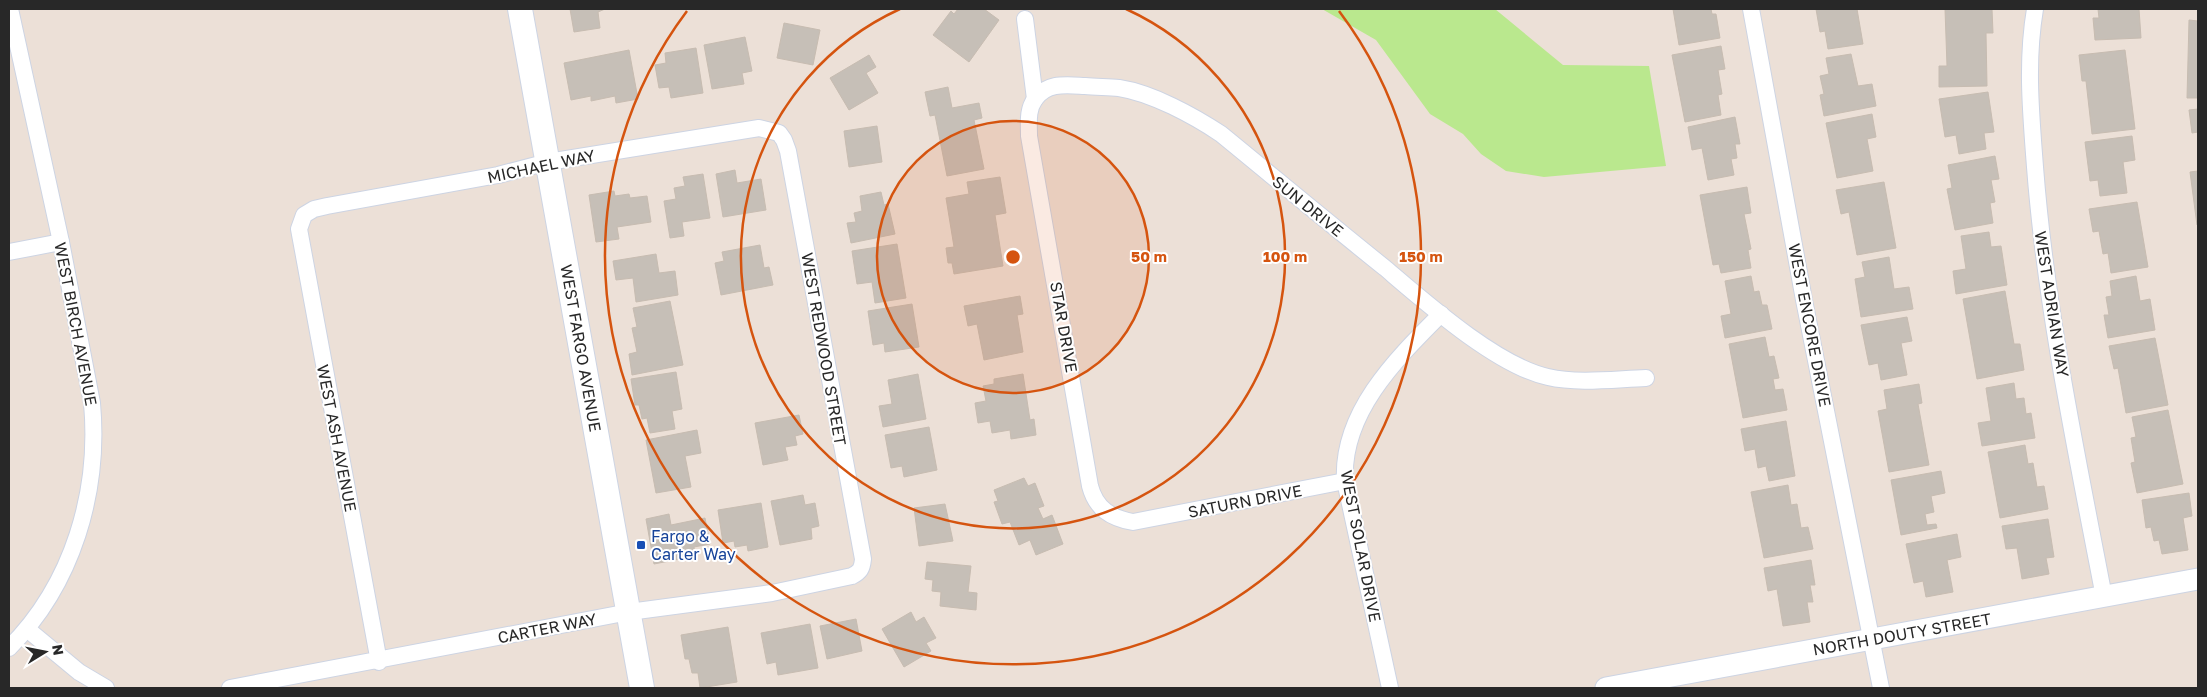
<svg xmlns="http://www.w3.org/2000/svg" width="2207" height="697" font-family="'Golos Text',sans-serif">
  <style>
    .green { fill: #bae88e }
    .building { fill: #c6bfb7; stroke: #c7bcb1 }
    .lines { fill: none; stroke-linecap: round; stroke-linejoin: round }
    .minor-casing { stroke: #cdd4e3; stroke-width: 18 }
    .tertiary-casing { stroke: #cdd4e3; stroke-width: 23 }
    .secondary-casing { stroke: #cdd4e3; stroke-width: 26 }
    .minor { stroke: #fff; stroke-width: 16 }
    .tertiary { stroke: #fff; stroke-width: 21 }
    .secondary { stroke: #fff; stroke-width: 24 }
    .ring { fill: none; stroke: #d5540f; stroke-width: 2.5 }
    .transit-dot { fill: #1a4fb4; stroke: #fff; stroke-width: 2 }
    .labels { text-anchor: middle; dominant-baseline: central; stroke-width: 4; stroke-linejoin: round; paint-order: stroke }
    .street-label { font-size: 16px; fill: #282828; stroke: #fff }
    .transit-label { font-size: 16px; fill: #164399; stroke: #fff; text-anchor: start }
    .centre { fill: #d5540f; stroke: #fff; stroke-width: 2.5 }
    .ring-label { font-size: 15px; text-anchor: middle; font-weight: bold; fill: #d5540f; stroke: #fff; stroke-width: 4; stroke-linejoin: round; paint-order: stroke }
  </style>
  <rect width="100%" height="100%" fill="#ece0d7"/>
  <path class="green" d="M1322,9H1495L1563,65L1649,66L1666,166L1544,177L1506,171L1481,154L1463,134L1430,114L1376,40Z"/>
  <g class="building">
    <path d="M570,9H605L598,12L600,28L574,32Z"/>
    <path d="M958,9H984L999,20L969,62L933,35L951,11L954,14Z"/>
    <path d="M1673,9H1711L1712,14H1716L1720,38L1679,45Z"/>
    <path d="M1816,9H1857L1863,44L1828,49L1825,31L1820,32Z"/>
    <path d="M1945,9H1992L1993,33H1986L1987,86L1939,87V66H1947Z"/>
    <path d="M2098,9H2139L2141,38L2095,40L2093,18H2099Z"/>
    <path d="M2189,20L2198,21V98H2187Z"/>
    <path d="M784,23L820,30L813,65L777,58Z"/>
    <path d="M745,37L752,71L742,73L744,84L712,89L704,45Z"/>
    <path d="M1721,46L1725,69L1718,70L1722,94L1718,95L1721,115L1685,122L1672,55Z"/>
    <path d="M696,48L703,93L671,98L669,87L659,88L655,65L666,63L665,53Z"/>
    <path d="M629,50L638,99L616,103L615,96L591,101V96L571,100L564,63Z"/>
    <path d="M2125,50L2135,129L2092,134L2086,81H2082L2079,55Z"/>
    <path d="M1851,54L1858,86L1872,84L1876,106L1824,116L1820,95L1824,94L1820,76L1829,74L1826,58Z"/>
    <path d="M869,55L876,67L866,73L878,93L849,110L830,78Z"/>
    <path d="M948,87L952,108L979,103L982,118L974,120L984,169L947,176L935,115L930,116L925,92Z"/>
    <path d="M1988,92L1994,132L1984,133L1986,149L1959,154L1956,135L1945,137L1939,99Z"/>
    <path d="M2198,109V132L2192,133L2189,110Z"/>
    <path d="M1872,114L1876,137L1867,139L1873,171L1837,178L1826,123Z"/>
    <path d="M1735,117L1740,144H1735L1737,158L1731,159L1734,175L1708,180L1702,148L1692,150L1688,127Z"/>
    <path d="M877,126L882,162L849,167L844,131Z"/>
    <path d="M2132,136L2135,160L2123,162L2127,193L2100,196L2098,180L2090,181L2085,142Z"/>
    <path d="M1995,156L1999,179L1991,180L1995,202L1990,203L1993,223L1955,230L1947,189L1952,188L1948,165Z"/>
    <path d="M735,170L737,183L761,179L766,210L723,217L716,174Z"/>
    <path d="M2198,171V225H2197L2190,172Z"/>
    <path d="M703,174L710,218L682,222L684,236L670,238L664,201L676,199L674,188L685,186L683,177Z"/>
    <path d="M1000,177L1006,213L995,215L1003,266L954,274L952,263H948L946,248L954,247L946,198L969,194L967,182Z"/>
    <path d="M1884,182L1896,248L1857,255L1849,212L1841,214L1836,190Z"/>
    <path d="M1747,187L1751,213L1744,214L1751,249L1748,250L1751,268L1721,273L1719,264L1713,265L1700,195Z"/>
    <path d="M614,191L615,196L629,194L630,198L647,196L651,222L617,227L619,239L596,242L589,195Z"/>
    <path d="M881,192L884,205L888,204L895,234L851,243L847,223L856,222L854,213L862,211L860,196Z"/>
    <path d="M2137,202L2148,267L2111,273L2108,253L2103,254L2099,231L2093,232L2089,209Z"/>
    <path d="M1989,232L1991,247L2001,246L2007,285L1956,294L1953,271L1966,269L1961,236Z"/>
    <path d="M897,244L906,298L875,303L872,282L857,284L852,251Z"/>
    <path d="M760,245L764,268L769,267L773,285L721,295L715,263L724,261L722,252Z"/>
    <path d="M656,254L659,273L675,271L678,295L636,302L633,278L616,280L613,261Z"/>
    <path d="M1889,257L1894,289L1909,287L1913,309L1861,317L1855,279L1865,277L1862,262Z"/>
    <path d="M1751,276L1754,292L1759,291L1762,305H1767L1772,329L1725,338L1721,316L1731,314L1725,281Z"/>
    <path d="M2136,276L2140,301L2150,299L2155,330L2108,338L2104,315H2109L2106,297L2112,296L2110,281Z"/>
    <path d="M2005,291L2014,344H2020L2024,370L1977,379L1963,299Z"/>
    <path d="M1020,296L1023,314L1017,315L1023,352L984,360L977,324L968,326L964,306Z"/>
    <path d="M670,301L683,365L632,375L629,354L637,352L632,328L637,327L633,308Z"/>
    <path d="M912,304L919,347L885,352L884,343L873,345L868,311Z"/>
    <path d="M1907,317L1912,341L1901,343L1907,375L1881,380L1878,363L1869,365L1861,325Z"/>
    <path d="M1765,337L1769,357L1774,356L1779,378L1773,379L1775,390L1783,389L1787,410L1743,418L1729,344Z"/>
    <path d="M2155,338L2168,405L2126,413L2118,368L2114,369L2109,346Z"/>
    <path d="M676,372L682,409L672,411L675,429L650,433L647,418L642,419L639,405H635L631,379Z"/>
    <path d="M918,374L926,419L883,427L879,406L892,404L888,380Z"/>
    <path d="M1023,374L1030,420L1034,419L1036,435L1011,439L1010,430L992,433L990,421L978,423L975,403L986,401L983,386L994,384V379Z"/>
    <path d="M2014,383L2016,399L2024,398L2026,414L2031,413L2035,438L1982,446L1978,423L1991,421L1986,388Z"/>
    <path d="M1919,384L1922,403L1918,404L1929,465L1889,472L1878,411L1887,409L1884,390Z"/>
    <path d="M2168,410L2183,484L2137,493L2131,463L2135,462L2131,438L2136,437L2132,417Z"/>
    <path d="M799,415L803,434L795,436L797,445L785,447L788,460L763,465L755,423Z"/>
    <path d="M1786,421L1795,476L1769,481L1766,466L1758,468L1755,449L1745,451L1741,429Z"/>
    <path d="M929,427L937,470L904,477L902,466L891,468L885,435Z"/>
    <path d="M697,430L701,453L685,456L691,487L656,493L646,440Z"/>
    <path d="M2025,445L2028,464L2033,463L2037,487L2044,486L2048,509L2000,518L1988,452Z"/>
    <path d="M1941,471L1945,493L1931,496L1934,512L1925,514L1927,525L1936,524L1937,528L1901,535L1891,480Z"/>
    <path d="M1024,478L1028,486L1035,483L1044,506L1038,508L1043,519L1052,515L1063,544L1036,555L1030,540L1019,545L1010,522L1002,524L994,502L998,501L994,490Z"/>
    <path d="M1788,485L1791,505L1797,504L1801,528L1808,527L1813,549L1764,558L1751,492Z"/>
    <path d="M2189,493L2192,516L2183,518L2188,550L2162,554L2159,540L2154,541L2151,527L2146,528L2142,500Z"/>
    <path d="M803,495L805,505L815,503L819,526L811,528L812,539L780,545L771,501Z"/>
    <path d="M761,503L768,547L748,551L747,545L735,547L734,541L723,543L718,510Z"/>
    <path d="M945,504L953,541L919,546L914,508Z"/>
    <path d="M669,514L671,525L705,518L710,544L694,547L695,556L654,564L646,519Z"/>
    <path d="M2048,519L2054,557L2046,558L2049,574L2022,579L2017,548L2006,549L2002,526Z"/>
    <path d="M1957,534L1961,557L1947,560L1953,592L1926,597L1923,581L1914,583L1906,544Z"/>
    <path d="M1811,560L1815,585H1810L1813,602H1807L1810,622L1783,626L1777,589L1768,591L1764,568Z"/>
    <path d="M927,562L971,566L968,592L977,593L976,610L940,606L941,592L932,591L933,580L925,579Z"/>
    <path d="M911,612L916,622L924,617L936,638L926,643L931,651L904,667L882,629Z"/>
    <path d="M856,619L862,651L827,659L820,626Z"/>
    <path d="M810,624L818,668L778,675L776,662L767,664L761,633Z"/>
    <path d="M728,627L737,682L700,688L698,673H692L689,659H685L681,635Z"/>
  </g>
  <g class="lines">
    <g class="minor-casing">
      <g id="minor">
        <path d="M1751,9L1804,300L1881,688"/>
        <path d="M2035,9C2026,62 2031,114 2035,167C2046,311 2077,455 2104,597"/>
        <path d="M1025,19L1035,99"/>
        <path d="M9,252L61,242"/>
        <path d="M1345,481L1133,522C1111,518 1096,509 1090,486L1029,136C1029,123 1027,110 1035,99C1047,82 1066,85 1085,86C1096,87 1108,87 1119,88C1152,93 1194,116 1221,134C1276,179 1330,224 1385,268C1425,302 1497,366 1548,377C1578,384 1615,379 1646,378"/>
        <path d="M27,629L79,672L106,688"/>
        <path d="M9,648C73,584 100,492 92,403L61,242L10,9"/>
        <path d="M230,688L629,612L772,593L852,576C860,572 862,569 863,559L788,151L784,140L779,133L759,128L548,162L498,175L327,206L314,209L304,215L299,229L379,662"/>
        <path d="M1390,688L1345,481C1341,413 1396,359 1441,314"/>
      </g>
    </g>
    <g class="tertiary-casing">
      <path id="tertiary" d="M1606,688L2198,579"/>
    </g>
    <g class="secondary-casing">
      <path id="secondary" d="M520,9L642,688"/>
    </g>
    <use href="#minor" class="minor"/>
    <use href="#tertiary" class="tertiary"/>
    <use href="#secondary" class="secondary"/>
  </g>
  <circle cx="1013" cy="257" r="136" fill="#d5540f" fill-opacity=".12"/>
  <g class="ring">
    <circle cx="1013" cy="257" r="136"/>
    <path d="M1126 9A272 272 0 1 1 900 9"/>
    <path d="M1339 11A408 408 0 1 1 687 11"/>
  </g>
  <rect class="transit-dot" x="636" y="540" width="10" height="10" rx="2.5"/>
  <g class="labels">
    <g class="street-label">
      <text transform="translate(541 166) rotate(-12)">MICHAEL WAY</text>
      <text transform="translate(1308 206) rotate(39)">SUN DRIVE</text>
      <text transform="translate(2052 304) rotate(81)">WEST ADRIAN WAY</text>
      <text transform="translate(76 324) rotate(79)">WEST BIRCH AVENUE</text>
      <text transform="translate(1810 325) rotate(79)">WEST ENCORE DRIVE</text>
      <text transform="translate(1064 327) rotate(80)">STAR DRIVE</text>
      <text transform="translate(581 348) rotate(80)">WEST FARGO AVENUE</text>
      <text transform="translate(824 349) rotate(80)">WEST REDWOOD STREET</text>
      <text transform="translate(337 438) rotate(79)">WEST ASH AVENUE</text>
      <text transform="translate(1245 501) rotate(-11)">SATURN DRIVE</text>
      <text transform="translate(1361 546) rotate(79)">WEST SOLAR DRIVE</text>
      <text transform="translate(547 628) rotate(-11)">CARTER WAY</text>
      <text transform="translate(1902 634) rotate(-10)">NORTH DOUTY STREET</text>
    </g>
    <g class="transit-label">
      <text x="651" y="536">Fargo &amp;<tspan x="651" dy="18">Carter Way</tspan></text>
    </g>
  </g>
  <circle cx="1013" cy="257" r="8" class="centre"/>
  <g class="ring-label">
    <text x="1149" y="262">50 m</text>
    <text x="1285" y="262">100 m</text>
    <text x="1421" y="262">150 m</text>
  </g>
  <rect width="2207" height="697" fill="none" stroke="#282828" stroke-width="20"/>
  <g transform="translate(45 652) rotate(80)" stroke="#ffffff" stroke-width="4" paint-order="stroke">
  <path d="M0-4L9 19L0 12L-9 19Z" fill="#282828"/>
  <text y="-8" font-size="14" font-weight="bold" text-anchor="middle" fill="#282828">N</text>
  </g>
</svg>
